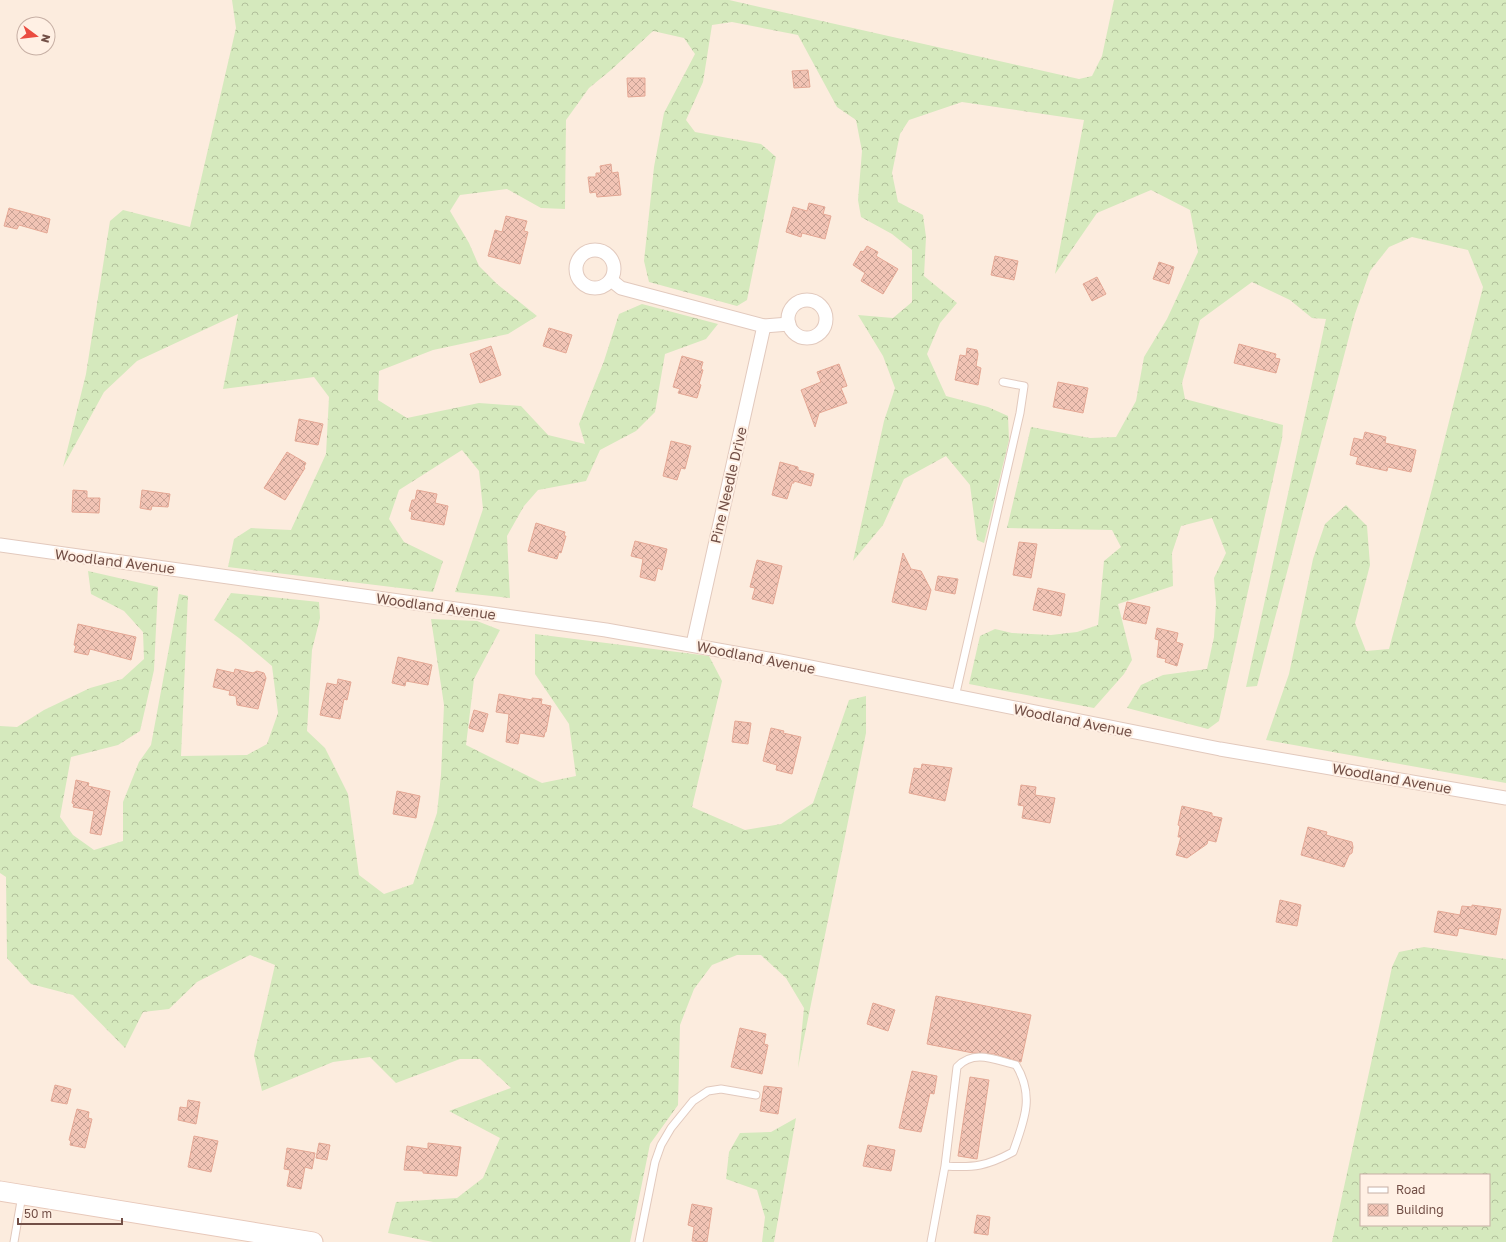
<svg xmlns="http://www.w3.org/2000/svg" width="1506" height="1242" font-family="'Golos Text',sans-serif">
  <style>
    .forest { fill: url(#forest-crowns); fill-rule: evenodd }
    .building { fill: url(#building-cross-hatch); stroke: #e5a895 }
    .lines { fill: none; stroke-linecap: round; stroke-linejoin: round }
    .lane-casing { stroke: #e2c9bd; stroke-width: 9 }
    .street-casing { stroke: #e2c9bd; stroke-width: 15 }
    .secondary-casing { stroke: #e7c8ba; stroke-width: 21 }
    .lane { stroke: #fff; stroke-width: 7 }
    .street { stroke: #fff; stroke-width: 13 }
    .secondary { stroke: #fff; stroke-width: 19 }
    .labels { text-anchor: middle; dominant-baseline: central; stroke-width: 4; stroke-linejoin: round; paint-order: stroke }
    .street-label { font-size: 14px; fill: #724f46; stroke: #fff0e4 }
  </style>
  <defs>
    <pattern id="forest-crowns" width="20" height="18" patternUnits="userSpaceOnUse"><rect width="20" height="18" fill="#d5e9bd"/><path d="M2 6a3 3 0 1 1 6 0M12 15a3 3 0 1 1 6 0" fill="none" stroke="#b1bf9b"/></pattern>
    <pattern id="building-cross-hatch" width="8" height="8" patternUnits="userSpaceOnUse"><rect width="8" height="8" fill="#f2c4b5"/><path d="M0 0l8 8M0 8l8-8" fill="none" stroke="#c8a295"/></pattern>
  </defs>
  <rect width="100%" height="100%" fill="#fcecde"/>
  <g class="forest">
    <path d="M232,0H729L1079,79L1092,76L1102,56L1114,0H1506V783L1266,740L1289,674L1313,559L1325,524L1346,505L1367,526L1370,565L1355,623L1366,651L1389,649L1432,489L1483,287L1468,250L1412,237L1389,247L1370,271L1355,314L1257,686L1246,687L1326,319L1312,318L1290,300L1252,282L1200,320L1182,383L1185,399L1283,425L1282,439L1219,721L1208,729L1127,708L1141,685L1163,675L1207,669L1214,637L1216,603L1214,578L1226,553L1212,518L1181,526L1172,553L1173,586L1118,604L1132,660L1124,674L1094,708L969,684L980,636L995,629L1012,633L1051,635L1077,632L1098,625L1104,561L1121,547L1112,530L1007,528L1031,427L1090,438L1116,437L1136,401L1144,357L1167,319L1198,252L1190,210L1151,190L1097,213L1055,274L1084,120L962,102L909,120L900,134L892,173L898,202L923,215L926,237L924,276L957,303L940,323L927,354L946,396L988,407L1008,416L1009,440L984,543L977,540L970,485L946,456L904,479L883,525L853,561L884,421L895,388L883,356L858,315L893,318L912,302V250L892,234L861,217L858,200L862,151L856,120L837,107L798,35L732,22L712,25L703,82L686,120L695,132L761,144L776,157L747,300L737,306L649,282L644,261L654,167L664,113L695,54L684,38L653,31L611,70L589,88L566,120L565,209L541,208L507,189L460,195L450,211L469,243L479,266L497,284L537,316L508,334L433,350L379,371L378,400L407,418L479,403L521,406L548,435L585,444L579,424L604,361L619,314L642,304L718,324L706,339L665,354L655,412L636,431L600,450L586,481L538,490L524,506L507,536L510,598L455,592L483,509L479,471L462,450L399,490L389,519L404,542L443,561L433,592L228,567L234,539L251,528L291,530L326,454L329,397L314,377L223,389L238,314L137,361L104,392L63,467L86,374L110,221L123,210L190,227L236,28Z"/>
    <path d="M88,571L158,587L154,670L140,731L118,745L71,757L60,817L73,835L94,850L123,841V802L139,762L151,745L179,594L188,596L181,756L247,755L267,744L278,713L272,666L239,638L214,620L231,593L319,602L320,618L312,650L307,731L325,748L348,794L359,875L384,894L413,884L437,813L441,775L444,705L431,619L477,621L500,630L474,679L466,745L542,783L576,776L569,724L535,674V634L709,656L722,681L692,807L745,830L781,824L813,803L849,700L866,696V733L798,1068L804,1008L786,978L761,955H737L712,965L694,989L680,1025L678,1105L650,1144L630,1242H433L388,1233L396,1202L457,1198L483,1178L500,1138L449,1111L511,1088L480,1059H460L396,1083L370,1057L333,1062L262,1091L254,1055L275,965L250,955L197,982L169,1009L143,1012L125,1048L73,995L31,984L7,958L6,877L0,873V726L17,727L44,710L90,688L122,679L144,659L143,632L124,611L91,594Z"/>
    <path d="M1424,947L1506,959V1242H1332L1392,967L1399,952ZM1361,1175H1489V1225H1361Z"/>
    <path d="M796,1118L774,1242H762L765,1217L757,1190L726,1179L729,1152L740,1133L771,1132Z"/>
  </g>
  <g class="building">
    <path d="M808,70L810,87L794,88L792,71Z"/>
    <path d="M627,78H645V96L628,97Z"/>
    <path d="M611,164L612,173L618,172L621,195L597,197L596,192L590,193L588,177H596V173H601L600,166Z"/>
    <path d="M809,203L825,207L823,214L831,216L825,239L802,233L801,237L786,232L793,207L807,211Z"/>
    <path d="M9,208L50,219L47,233L19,225L17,229L4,226Z"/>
    <path d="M506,216L527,221L524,231L528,232L520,264L488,256L495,230L502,232Z"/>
    <path d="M867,246L878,252L876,256L898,269L883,294L861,281L865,273L853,265L861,251L863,252Z"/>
    <path d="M995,256L1018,261L1014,280L991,275Z"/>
    <path d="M1159,262L1174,267L1169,284L1153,279Z"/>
    <path d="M1097,277L1106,294L1092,301L1083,284Z"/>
    <path d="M549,328L572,335L566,353L543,346Z"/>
    <path d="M1239,344L1276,354L1275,358L1280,359L1276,373L1234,363Z"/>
    <path d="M491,346L501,375L480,383L470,354Z"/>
    <path d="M967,348L977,350L978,354L976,366L981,368L978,385L955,380L960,355L966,356Z"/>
    <path d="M682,356L703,362L701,369L703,370L699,384L701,385L697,398L678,393L680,389L673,387Z"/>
    <path d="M839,364L847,386L841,388L847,403L819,413L815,427L801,390L821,382L817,372Z"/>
    <path d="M1058,382L1088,388L1083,413L1053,407Z"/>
    <path d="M299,419L323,424L318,445L295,441Z"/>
    <path d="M1365,432L1386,437L1385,443L1416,450L1411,472L1388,467L1387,471L1356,464L1358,457L1350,455L1354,438L1363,440Z"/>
    <path d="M671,441L691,446L685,469L681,468L677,480L663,476Z"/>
    <path d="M287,452L306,463L304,467L305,468L285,500L264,488Z"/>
    <path d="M780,462L798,467V470L814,474L811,486L794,481V483H792L787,499L772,495Z"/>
    <path d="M73,490L87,491V498H100L99,513L72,512Z"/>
    <path d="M142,490L170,494L168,507L152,506L151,510L140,508Z"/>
    <path d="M417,490L437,494L435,503L448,506L444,525L411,519L412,512L409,511L412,500H415Z"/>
    <path d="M536,523L565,532L564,536H566L561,553L559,552L557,559L528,551Z"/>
    <path d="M635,541L667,549L662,570L658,568L655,581L640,577L643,559L631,556Z"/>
    <path d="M1019,542L1037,544L1031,578L1013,575Z"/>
    <path d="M903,553L911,569L921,571L931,590L926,610L892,602Z"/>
    <path d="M757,560L782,566L773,604L752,599L755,588L750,587Z"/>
    <path d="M938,576L958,579L955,594L935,590Z"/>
    <path d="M1038,588L1065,594L1061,616L1033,610Z"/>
    <path d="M1127,602L1150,607L1146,624L1123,619Z"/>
    <path d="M78,624L136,637L131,660L90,649L88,655L74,652L76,646L74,645Z"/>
    <path d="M1157,628L1178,633L1176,642L1183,644L1177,666L1165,662L1166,659L1157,657L1159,640L1155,639Z"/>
    <path d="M398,657L432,665L428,685L406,681L405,686L392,683Z"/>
    <path d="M217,669L234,673L235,669L253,673L257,671L264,673L266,678L258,709L237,705L236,696L229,695L230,691L213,687Z"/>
    <path d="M338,679L351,682L347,700L344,699L340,719L320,715L327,683L337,685Z"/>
    <path d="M499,694L532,700V698L542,699L541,704L551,706L546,732H545L544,737L520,733L518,744L506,742L509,714L496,712Z"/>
    <path d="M474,710L488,714L483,732L469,728Z"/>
    <path d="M735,721L751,723L748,744L732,742Z"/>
    <path d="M771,728L784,731L783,733L801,737L792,774L776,770L777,765L763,761Z"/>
    <path d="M922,764L952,768L945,801L909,793L914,768L921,769Z"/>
    <path d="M76,780L89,783L88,786L110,791L101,835L90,833L94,811L73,807L74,804L72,803Z"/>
    <path d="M1021,785L1036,787L1035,795L1055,798L1050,823L1022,818L1024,806L1018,805Z"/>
    <path d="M397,791L420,796L416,818L393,814Z"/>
    <path d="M1182,806L1212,813V816L1222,818L1216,842L1208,840L1207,844L1187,858L1176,855L1181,837H1178L1180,826L1178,825Z"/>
    <path d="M1308,827L1327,832L1326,835L1352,842L1353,847L1352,853L1349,855L1344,867L1301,855Z"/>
    <path d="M1280,900L1301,905L1297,926L1276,922Z"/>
    <path d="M1472,905L1501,909L1496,935L1459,928L1457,936L1434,932L1438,911L1460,915L1462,906L1472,907Z"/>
    <path d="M936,996L1031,1015L1021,1062L994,1054L973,1053L927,1044Z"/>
    <path d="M873,1003L895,1010L888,1031L867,1024Z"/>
    <path d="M740,1028L766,1034L764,1044L768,1045L762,1074L731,1067Z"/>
    <path d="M912,1071L937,1076L934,1094L930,1093L921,1132L899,1128Z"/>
    <path d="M970,1077L989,1080L977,1159L958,1156Z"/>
    <path d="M55,1085L71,1089L67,1104L51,1101Z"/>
    <path d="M764,1086L782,1088L778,1114L760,1111Z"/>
    <path d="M188,1100L200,1102L196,1124L178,1120L180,1107L187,1108Z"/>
    <path d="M77,1109L89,1112L88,1118L92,1119L85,1148L70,1145L71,1141L69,1140Z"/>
    <path d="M194,1136L218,1141L211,1172L188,1167Z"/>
    <path d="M319,1143L330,1145L327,1160L316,1158Z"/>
    <path d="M428,1143L461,1147L457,1176L423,1173V1171L404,1170L407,1146L428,1149Z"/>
    <path d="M868,1145L895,1150L891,1171L863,1166Z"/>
    <path d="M287,1148L315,1153L312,1169L305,1167L301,1189L287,1186L290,1170L284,1169Z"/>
    <path d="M692,1204L712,1208L707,1242L692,1241L694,1227L688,1225Z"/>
    <path d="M977,1215L990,1217L988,1235L974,1233Z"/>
  </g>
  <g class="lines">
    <g class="lane-casing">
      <g id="lane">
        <path d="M955,697L1020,413L1024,386L1003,382"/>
        <path d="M14,1242L22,1195"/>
        <path d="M639,1242L655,1162L661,1145L671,1128L693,1101L708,1091L721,1089L756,1095"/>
        <path d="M931,1242L945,1166L957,1067C974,1049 995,1060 1016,1065C1035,1096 1024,1121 1013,1152C987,1166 974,1168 945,1166"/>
      </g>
    </g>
    <g class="street-casing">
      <g id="street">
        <circle cx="595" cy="269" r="19"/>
        <path d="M611,280L621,288L764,326L789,324"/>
        <circle cx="807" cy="319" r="19"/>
        <path d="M0,545L606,630L780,661L1220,749L1506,798"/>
        <path d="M693,644L764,326"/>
      </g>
    </g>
    <g class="secondary-casing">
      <path id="secondary" d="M0,1191L313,1242"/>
    </g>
    <use href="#lane" class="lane"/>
    <use href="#street" class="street"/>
    <use href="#secondary" class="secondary"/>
  </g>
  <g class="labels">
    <g class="street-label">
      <text transform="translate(728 485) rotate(-77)">Pine Needle Drive</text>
      <text transform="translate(115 561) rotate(7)">Woodland Avenue</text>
      <text transform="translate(436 606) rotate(8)">Woodland Avenue</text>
      <text transform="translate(756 657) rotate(11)">Woodland Avenue</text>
      <text transform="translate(1073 720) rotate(11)">Woodland Avenue</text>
      <text transform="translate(1392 778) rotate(10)">Woodland Avenue</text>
    </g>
  </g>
  <rect x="1360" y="1174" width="130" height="52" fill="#fff0e4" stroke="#c7b0a5"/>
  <rect x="1368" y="1187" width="20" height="6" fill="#ffffff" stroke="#c7b0a5"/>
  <text x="1396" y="1194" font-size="12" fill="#724f46">Road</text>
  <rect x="1368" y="1204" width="20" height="12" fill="url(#building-cross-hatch)" stroke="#c7b0a5"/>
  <text x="1396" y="1214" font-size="12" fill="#724f46">Building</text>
  <g transform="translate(36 36) rotate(105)"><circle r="19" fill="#fff0e4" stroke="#c7b0a5"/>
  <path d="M0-3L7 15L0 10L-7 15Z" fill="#ea4c40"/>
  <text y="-6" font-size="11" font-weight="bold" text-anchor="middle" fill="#724f46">N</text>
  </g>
  <path d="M18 1218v6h104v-6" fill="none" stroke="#724f46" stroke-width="2"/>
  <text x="24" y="1218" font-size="12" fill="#724f46" stroke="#fff0e4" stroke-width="3" paint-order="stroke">50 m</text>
</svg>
